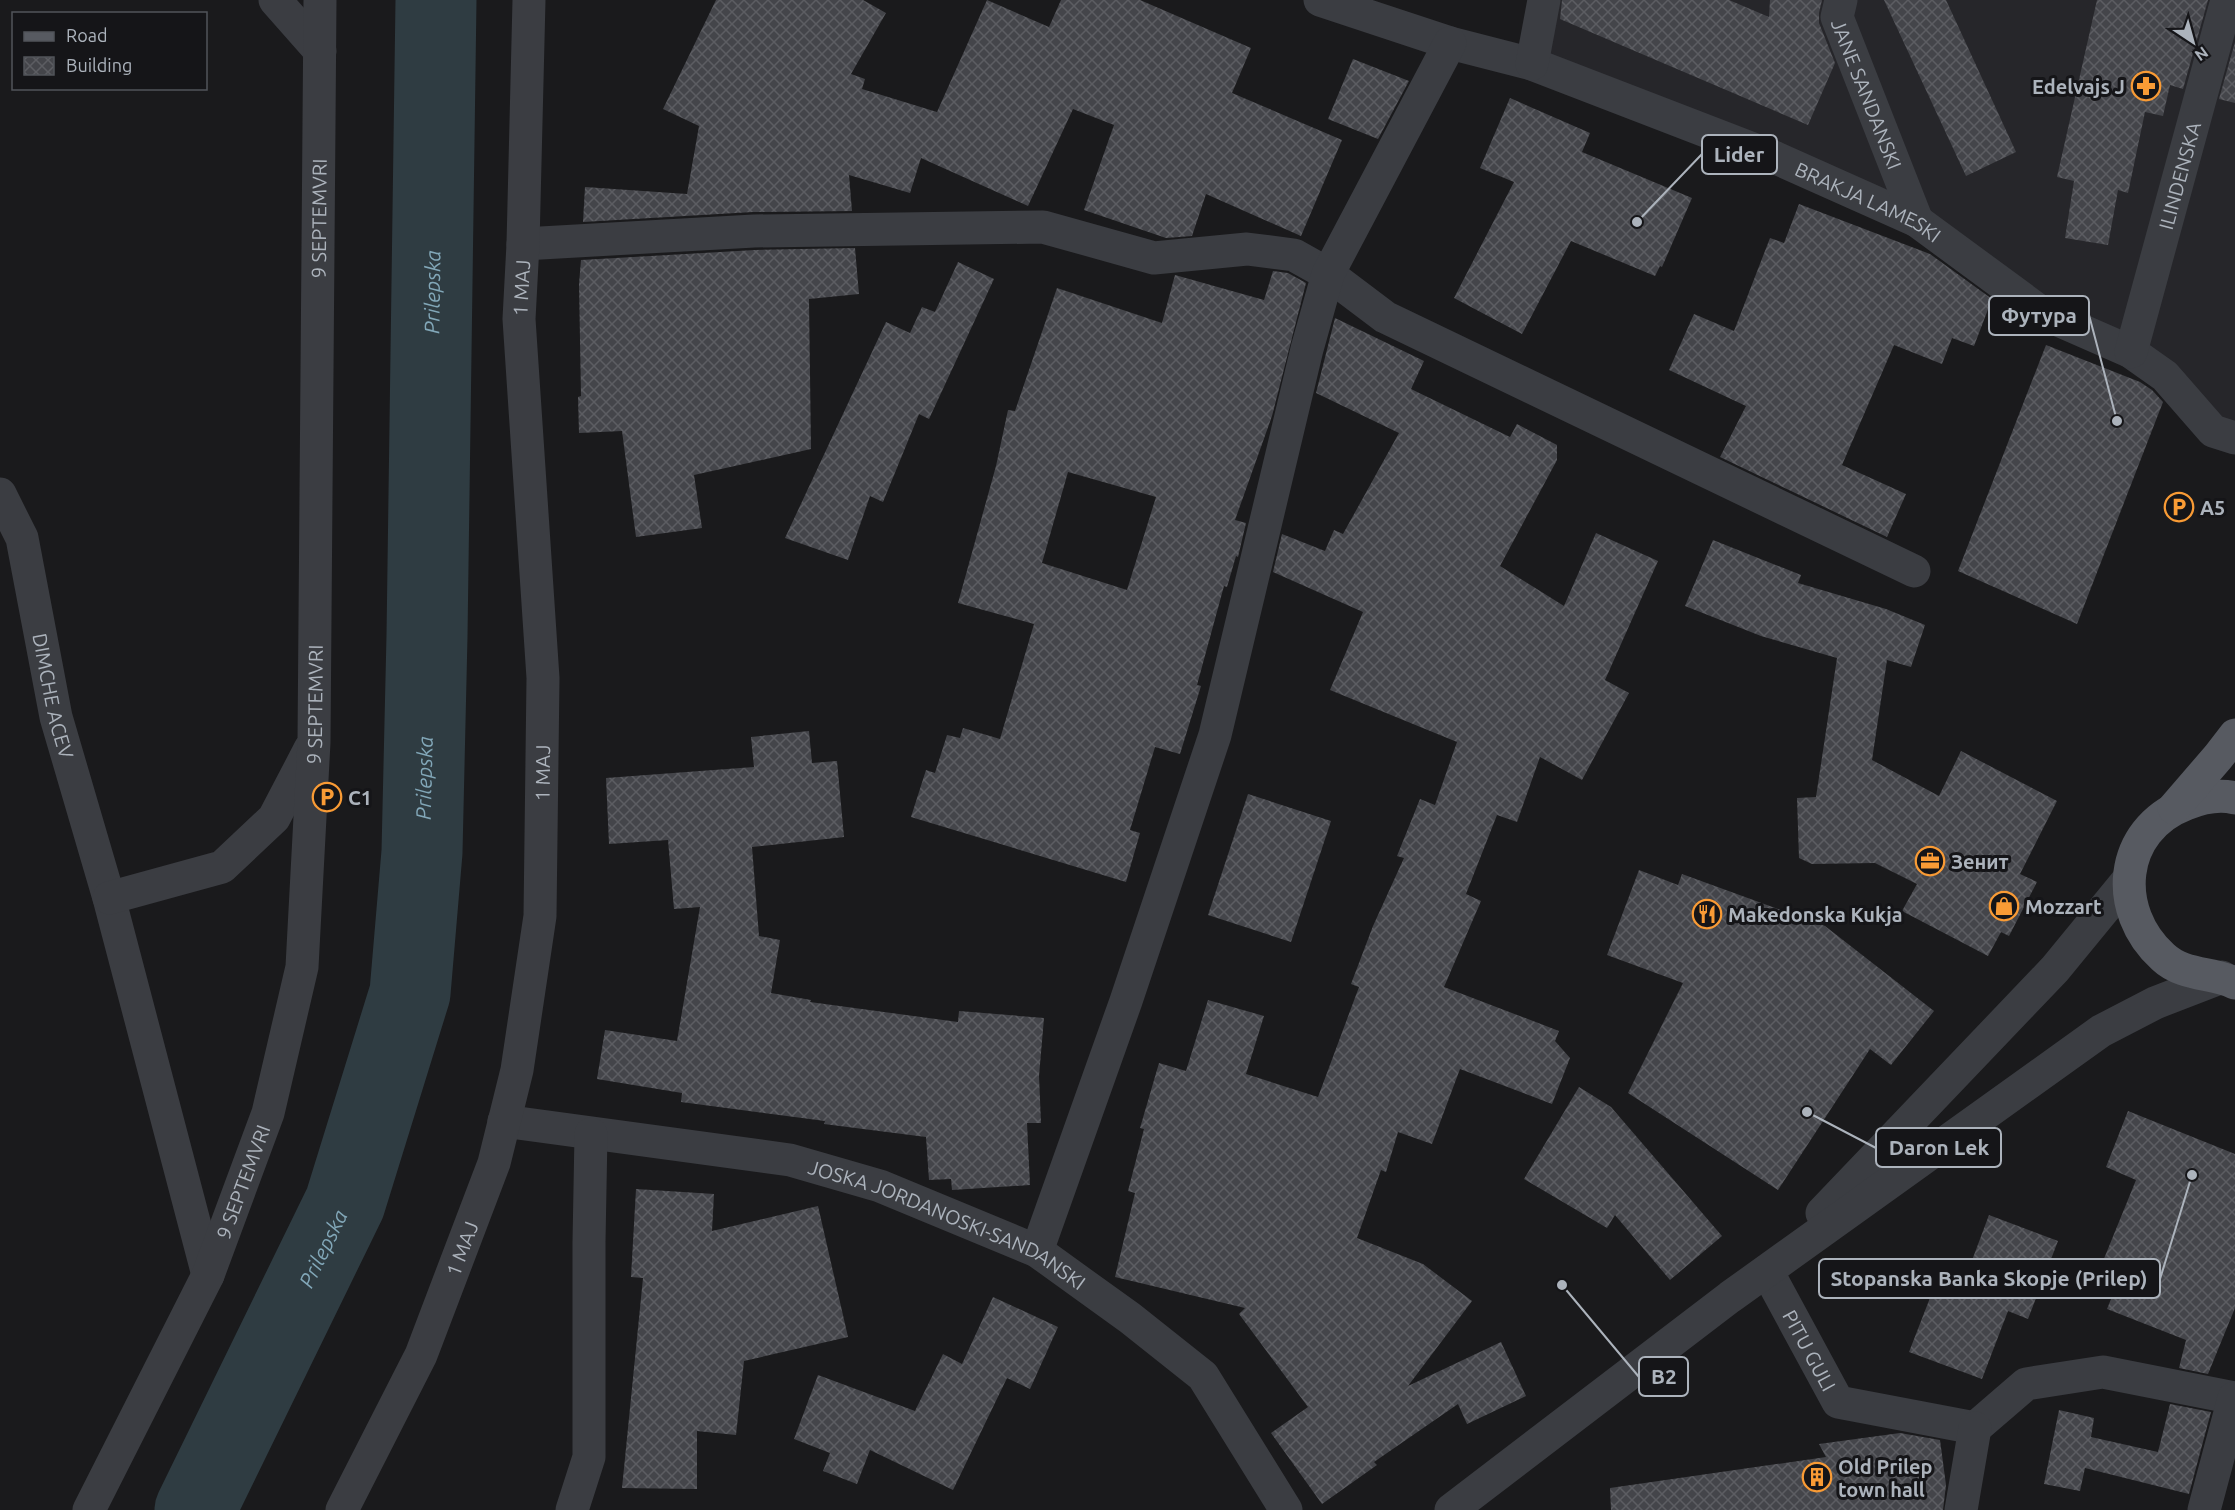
<svg xmlns="http://www.w3.org/2000/svg" width="2235" height="1510" font-family="Ubuntu,sans-serif">
  <style>
    .built { fill: #26262a }
    .lines { fill: none; stroke-linecap: round; stroke-linejoin: round }
    .river { stroke: #2f3c42; stroke-width: 81 }
    .building { fill: url(#building-cross-hatch); fill-rule: evenodd }
    .minor { stroke: #3b3d42; stroke-width: 33 }
    .major { stroke: #575a61; stroke-width: 33 }
    .labels { text-anchor: middle; dominant-baseline: central; stroke-width: 6; stroke-linejoin: round; paint-order: stroke }
    .poi-label { font-size: 20px; font-weight: bold; fill: #acb3bc; stroke: #151518; text-anchor: start }
    .street-label { font-size: 20px; fill: #acb3bc; stroke: #151518 }
    .water-label { font-size: 21px; font-style: italic; fill: #82a7b8; stroke: #151518 }
    .leader { fill: none; stroke: #acb3bc; stroke-width: 2 }
    .callout-dot { fill: #acb3bc; stroke: #151518; stroke-width: 2 }
    .callout { fill: #151518; stroke: #acb3bc; stroke-width: 2 }
    .callout-label { font-size: 21px; text-anchor: middle; font-weight: bold; fill: #acb3bc }
  </style>
  <defs>
    <pattern id="building-cross-hatch" width="8" height="8" patternUnits="userSpaceOnUse" patternTransform="scale(1.5)"><rect width="8" height="8" fill="#44454a"/><path d="M0 0l8 8M0 8l8-8" fill="none" stroke="#5c5d62"/></pattern>
  </defs>
  <rect width="100%" height="100%" fill="#1a1a1c"/>
  <path class="built" d="M1544,0H2235V438L2165,376L1917,221L1532,64Z"/>
  <g class="lines">
    <path class="river" id="s1" d="M195,1510L345,1203L410,993L422,852L427,636L436,0"/>
  </g>
  <g class="building">
    <path d="M716,0H863L886,13L851,74L865,79L862,89L937,112L987,0L1049,27L1061,0H1140L1251,48L1232,93L1342,140L1301,236L1206,194L1192,236L1166,238L1084,210L1114,125L1073,109L1028,206L921,158L910,193L849,175L852,211L753,212L583,222L585,187L687,194L699,126L663,109Z"/>
    <path d="M1562,0H1729L1769,17L1770,0H1822L1819,13V23L1835,63L1808,125L1560,19Z"/>
    <path d="M1884,0H1946L2016,152L1966,176Z"/>
    <path d="M2097,0H2208L2183,89L2170,85L2163,116L2145,112L2128,193L2118,190L2108,245L2065,238L2074,181L2057,177Z"/>
    <path d="M2235,42V103L2219,99Z"/>
    <path d="M1353,59L1409,81L1378,139L1328,119Z"/>
    <path d="M1510,98L1590,133L1582,152L1692,198L1662,267L1660,266L1655,276L1571,241L1522,334L1454,298L1514,182L1480,168Z"/>
    <path d="M1799,204L1930,254L1992,299L1974,346L1952,338L1942,364L1894,345L1842,465L1906,494L1887,537L1720,457L1746,406L1669,370L1694,314L1734,331L1770,238L1784,243Z"/>
    <path d="M855,248L859,294L809,299L811,449L694,475L702,528L636,537L622,431L579,433L578,397L581,396L579,284L581,260L755,250Z"/>
    <path d="M958,262L994,279L929,419L919,414L883,502L870,496L848,560L785,538L886,322L910,333L922,307L935,312Z"/>
    <path d="M1273,271L1288,273L1306,283L1272,416L1235,520L1246,523L1238,557L1236,556L1227,587L1224,586L1197,685L1201,686L1180,754L1155,747L1130,830L1140,833L1126,882L911,817L926,770L935,773L947,735L960,738L963,728L1000,739L1034,624L958,603L996,466L1008,410L1015,411L1057,288L1162,323L1175,275L1264,300ZM1068,472L1156,497L1127,590L1042,563Z"/>
    <path d="M1335,318L1424,361L1411,389L1510,437L1517,424L1557,445V460L1500,566L1564,606L1596,533L1658,561L1605,680L1629,693L1582,780L1540,757L1517,822L1497,815L1466,894L1481,901L1444,987L1559,1031L1555,1041L1570,1058L1552,1104L1460,1069L1432,1144L1398,1132L1386,1172L1381,1170L1357,1238L1423,1264L1472,1301L1408,1386L1501,1342L1526,1396L1467,1424L1458,1404L1374,1462L1377,1465L1322,1504L1271,1433L1308,1407L1239,1314L1245,1308L1115,1277L1135,1193L1128,1191L1144,1129L1140,1128L1159,1063L1186,1071L1208,1000L1264,1016L1246,1074L1318,1097L1359,987L1351,984L1373,926L1404,858L1397,856L1420,799L1435,805L1457,742L1330,690L1363,612L1273,572L1282,534L1325,551L1334,530L1343,534L1399,433L1316,393Z"/>
    <path d="M2046,345L2140,382L2152,390L2163,402L2077,624L1958,571Z"/>
    <path d="M1713,540L1801,575L1798,583L1886,609L1925,625L1911,667L1887,660L1872,760L1939,796L1961,751L2057,801L2020,874L2037,882L2009,936L2001,932L1988,956L1902,911L1917,884L1875,863L1812,864L1799,858L1797,798L1816,797L1837,658L1761,636L1685,606Z"/>
    <path d="M809,731L812,763L837,761L844,837L752,847L759,936L780,940L771,993L811,1000L810,1002L958,1022L959,1011L1044,1018L1039,1076L1041,1123H1027L1030,1185L952,1190L951,1179L929,1180L926,1137L824,1124L825,1121L681,1102L682,1093L597,1079L605,1030L677,1041L700,907L674,909L668,840L609,844L606,778L754,767L751,737Z"/>
    <path d="M1248,794L1331,821L1291,942L1208,915Z"/>
    <path d="M1639,870L1678,885L1682,874L1825,926L1934,1011L1891,1065L1870,1049L1778,1190L1628,1093L1683,983L1607,955Z"/>
    <path d="M1579,1087L1611,1107L1722,1236L1670,1280L1615,1215L1607,1228L1524,1179Z"/>
    <path d="M2128,1111L2235,1154V1308L2208,1374L2179,1368L2186,1340L2107,1309L2121,1274L2101,1266L2136,1180L2106,1167Z"/>
    <path d="M636,1189L714,1194L712,1231L818,1206L848,1337L744,1361L736,1435L697,1431V1489L622,1488L643,1278L631,1277Z"/>
    <path d="M1989,1215L2058,1241L2028,1319L2008,1311L1982,1379L1909,1352L1935,1285L1959,1295Z"/>
    <path d="M993,1297L1058,1327L1030,1389L1007,1378L953,1490L870,1450L857,1484L823,1471L830,1453L794,1439L818,1375L915,1411L943,1354L962,1364Z"/>
    <path d="M2170,1404L2211,1412L2189,1494L2085,1468L2080,1491L2044,1484L2059,1410L2094,1418L2091,1437L2158,1452Z"/>
    <path d="M1900,1433L1940,1440L1946,1485L1943,1510H1611L1610,1488L1826,1457L1819,1444Z"/>
  </g>
  <g class="lines">
    <g class="minor">
      <path d="M275,0L320,51"/>
      <path id="s2" d="M1320,0L1450,43L1532,64L1776,158L1917,221L2042,313L2131,352L2165,376L2213,431L2235,438"/>
      <path id="s3" d="M1841,0L1837,17L1917,221"/>
      <path d="M1532,64L1544,0"/>
      <path d="M523,244L754,231L1043,227L1154,258L1247,249L1294,255L1328,274L1385,317L1914,571"/>
      <path id="s4" d="M2131,352L2227,0"/>
      <path id="s5" d="M0,494L22,538L56,717L109,898L208,1275"/>
      <path d="M109,898L222,867L274,818L310,749"/>
      <path id="s6" d="M504,1121L790,1160L880,1186L1037,1251L1130,1318L1203,1376L1286,1510"/>
      <path d="M1822,1213L2055,969L2128,880"/>
      <path d="M1037,1251L1126,1001L1215,735L1307,349L1328,274L1450,43"/>
      <path id="s7" d="M1767,1271L1838,1402L1975,1428L2026,1384L2103,1372L2235,1398"/>
      <path id="s8" d="M89,1510L208,1275L268,1113L302,967L314,742L320,0"/>
      <path id="s9" d="M342,1510L421,1355L494,1163L517,1070L540,916L543,678L519,319L523,244L529,0"/>
      <path d="M572,1510L589,1457V1242L591,1134"/>
      <path d="M1451,1510L1730,1297L2101,1031L2155,1003L2222,977"/>
      <path d="M1961,1510L1975,1428"/>
      <path d="M2204,1510L2234,1398"/>
    </g>
    <g class="major">
      <path d="M2235,798C2219,794 2201,798 2186,804C2118,830 2112,911 2163,957C2183,976 2212,972 2235,983"/>
      <path d="M2174,808L2218,757L2235,735"/>
    </g>
  </g>
  <defs>
    <g id="pharmacy-ring" transform="scale(1.5)"><circle r="9.5" fill="#151518" stroke="#f99b35" stroke-width="1.5"/><path d="M-2-6h4v4h4v4h-4v4h-4v-4h-4v-4h4Z" fill="#f99b35"/></g>
    <g id="parking-ring" transform="scale(1.5)"><circle r="9.5" fill="#151518" stroke="#f99b35" stroke-width="1.5"/><path d="M-3.5-5.5H1a3.5 3.5 0 0 1 0 7H-1V5.5H-3.5ZM-1-3.4V-.6H.8a1.4 1.4 0 0 0 0-2.8Z" fill="#f99b35"/></g>
    <g id="office-ring" transform="scale(1.5)"><circle r="9.5" fill="#151518" stroke="#f99b35" stroke-width="1.5"/><path d="M-6-3h4V-5.5h4V-3h4V5H-6ZM-1-4.5V-3h2v-1.5ZM-6 0V1H6V0Z" fill="#f99b35"/></g>
    <g id="shop-ring" transform="scale(1.5)"><circle r="9.5" fill="#151518" stroke="#f99b35" stroke-width="1.5"/><path d="M-5-2.5h2.3a2.7 3.5 0 0 1 5.4 0H5L5.5 6h-11ZM-1.5-2.5h3a1.5 2.3 0 0 0-3 0Z" fill="#f99b35"/></g>
    <g id="restaurant-ring" transform="scale(1.5)"><circle r="9.5" fill="#151518" stroke="#f99b35" stroke-width="1.5"/><path d="M-5-6h1v4h1v-4h1v4h1v-4h1v5L-1.5 .5V6h-2V.5L-5-1ZM5-6V6H3V1.5H1.5Q1.5-4 5-6Z" fill="#f99b35"/></g>
    <g id="building-ring" transform="scale(1.5)"><circle r="9.5" fill="#151518" stroke="#f99b35" stroke-width="1.5"/><path d="M-4-6H4V6H1V3H-1V6H-4ZM-2.5-4.3h1.7v1.8h-1.7ZM.8-4.3h1.7v1.8H.8ZM-2.5-1h1.7V.8h-1.7ZM.8-1h1.7V.8H.8Z" fill="#f99b35"/></g>
  </defs>
  <g fill-rule="evenodd">
    <use href="#pharmacy-ring" x="2146" y="86"/>
    <use href="#parking-ring" x="2179" y="507"/>
    <use href="#parking-ring" x="327" y="797"/>
    <use href="#office-ring" x="1930" y="861"/>
    <use href="#shop-ring" x="2004" y="906"/>
    <use href="#restaurant-ring" x="1707" y="914"/>
    <use href="#building-ring" x="1817" y="1477"/>
  </g>
  <g class="labels">
    <g class="poi-label">
      <text x="2125" y="86" text-anchor="end">Edelvajs J</text>
      <text x="2200" y="507">A5</text>
      <text x="348" y="797">C1</text>
      <text x="1951" y="861">Зенит</text>
      <text x="2025" y="906">Mozzart</text>
      <text x="1728" y="914">Makedonska Kukja</text>
      <text x="1838" y="1466">Old Prilep<tspan x="1838" dy="23">town hall</tspan></text>
    </g>
    <g class="street-label">
      <text stroke="none"><textPath href="#s3" startOffset="100">JANE SANDANSKI</textPath></text>
      <text stroke="none"><textPath href="#s4" startOffset="183">ILINDENSKA</textPath></text>
      <text stroke="none"><textPath href="#s2" startOffset="585">BRAKJA LAMESKI</textPath></text>
      <text stroke="none"><textPath href="#s8" startOffset="1335">9 SEPTEMVRI</textPath></text>
      <text stroke="none"><textPath href="#s9" startOffset="1260">1 MAJ</textPath></text>
      <text stroke="none"><textPath href="#s5" startOffset="210">DIMCHE ACEV</textPath></text>
      <text stroke="none"><textPath href="#s8" startOffset="849">9 SEPTEMVRI</textPath></text>
      <text stroke="none"><textPath href="#s9" startOffset="774">1 MAJ</textPath></text>
      <text stroke="none"><textPath href="#s8" startOffset="363">9 SEPTEMVRI</textPath></text>
      <text stroke="none"><textPath href="#s6" startOffset="459">JOSKA JORDANOSKI-SANDANSKI</textPath></text>
      <text stroke="none"><textPath href="#s9" startOffset="288">1 MAJ</textPath></text>
      <text stroke="none"><textPath href="#s7" startOffset="90">PITU GULI</textPath></text>
    </g>
    <g class="water-label">
      <text stroke="none"><textPath href="#s1" startOffset="1263">Prilepska</textPath></text>
      <text stroke="none"><textPath href="#s1" startOffset="777">Prilepska</textPath></text>
      <text stroke="none"><textPath href="#s1" startOffset="291">Prilepska</textPath></text>
    </g>
  </g>
  <path class="leader" d="M1637 222L1702 154M2117 421L2089 315M1807 1112L1876 1148M2192 1175L2160 1279M1562 1285L1639 1377"/>
  <g class="callout-dot">
    <circle cx="1637" cy="222" r="6"/>
    <circle cx="2117" cy="421" r="6"/>
    <circle cx="1807" cy="1112" r="6"/>
    <circle cx="2192" cy="1175" r="6"/>
    <circle cx="1562" cy="1285" r="6"/>
  </g>
  <g class="callout">
    <rect x="1702" y="135" width="75" height="39" rx="6"/>
    <rect x="1989" y="296" width="100" height="39" rx="6"/>
    <rect x="1876" y="1128" width="125" height="39" rx="6"/>
    <rect x="1819" y="1259" width="341" height="39" rx="6"/>
    <rect x="1639" y="1357" width="49" height="39" rx="6"/>
  </g>
  <g class="callout-label">
    <text x="1739" y="162">Lider</text>
    <text x="2039" y="323">Футура</text>
    <text x="1939" y="1155">Daron Lek</text>
    <text x="1989" y="1286">Stopanska Banka Skopje (Prilep)</text>
    <text x="1664" y="1384">B2</text>
  </g>
  <rect x="12" y="12" width="195" height="78" fill="#151518" stroke="#51545a" stroke-width="1.5"/>
  <rect x="24" y="32" width="30" height="9" fill="#575a61" stroke="#51545a" stroke-width="1.5"/>
  <text x="66" y="42" font-size="18" fill="#acb3bc">Road</text>
  <rect x="24" y="57" width="30" height="18" fill="url(#building-cross-hatch)" stroke="#51545a" stroke-width="1.5"/>
  <text x="66" y="72" font-size="18" fill="#acb3bc">Building</text>
  <g transform="translate(2193 42) rotate(144)" stroke="#151518" stroke-width="4.5" paint-order="stroke">
  <path d="M0-4.5L10 22L0 15L-10 22Z" fill="#acb3bc"/>
  <text y="-9" font-size="16" font-weight="bold" text-anchor="middle" fill="#acb3bc">N</text>
  </g>
</svg>
